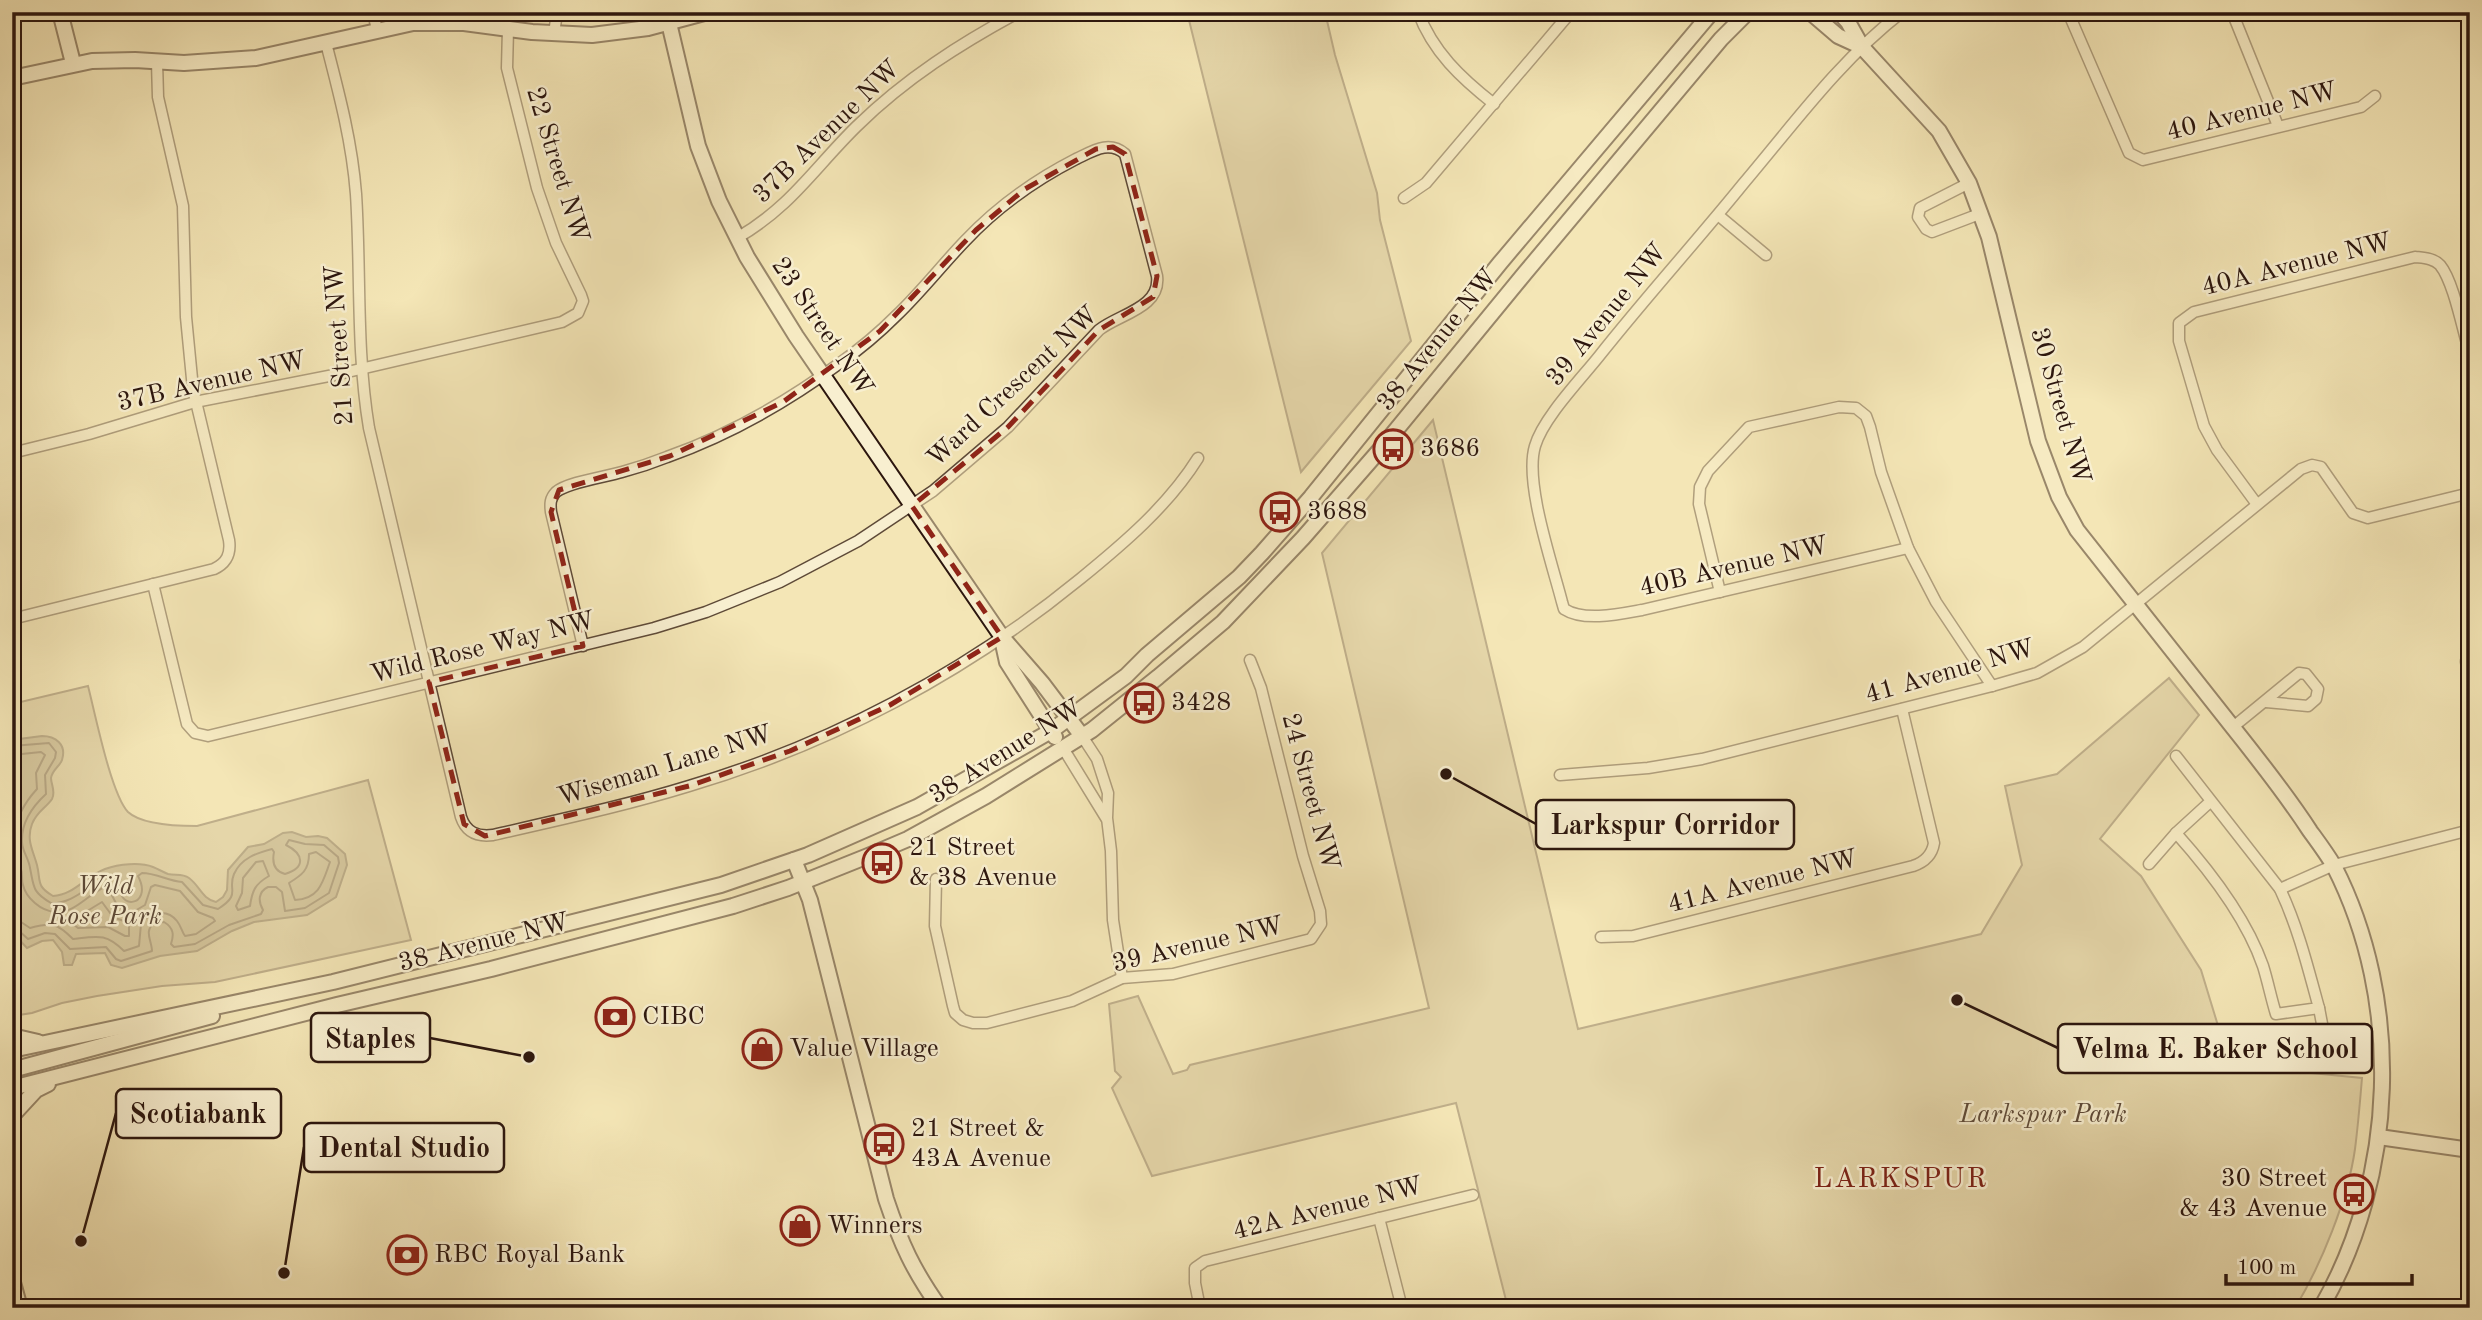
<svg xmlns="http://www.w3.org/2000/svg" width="2482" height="1320" font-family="'Old Standard TT',serif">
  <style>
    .green { fill: #d2c399; stroke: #7f6c54; stroke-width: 2 }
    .water { fill: #b09f7d; stroke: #7b6851; stroke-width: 2 }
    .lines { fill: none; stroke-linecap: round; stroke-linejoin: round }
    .shore { stroke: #6e5a46; stroke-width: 2 }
    .street-casing { stroke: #5e4a38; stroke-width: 13 }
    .secondary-casing { stroke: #2c160e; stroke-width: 18 }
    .street { stroke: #f8efd0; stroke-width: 10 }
    .secondary { stroke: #f8efd0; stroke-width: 14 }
    .marked { fill: none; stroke: #8f2418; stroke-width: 5; stroke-dasharray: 14 9; stroke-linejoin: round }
    .labels { text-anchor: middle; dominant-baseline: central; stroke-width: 5; stroke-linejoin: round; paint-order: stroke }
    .street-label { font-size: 26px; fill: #2c160e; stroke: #f8efd0 }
    .poi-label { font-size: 26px; fill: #2c160e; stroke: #f8efd0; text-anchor: start }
    .park-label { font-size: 26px; font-style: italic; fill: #5e4a38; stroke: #f8efd0 }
    .neighbourhood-label { font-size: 28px; letter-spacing: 2px; fill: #7a1f14; stroke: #f8efd0 }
    .leader { fill: none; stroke: #2c160e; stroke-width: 2.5 }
    .callout-dot { fill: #2c160e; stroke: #f8efd0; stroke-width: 2.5 }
    .callout { fill: #f8efd0; stroke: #2c160e; stroke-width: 2.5 }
    .callout-label { font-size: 28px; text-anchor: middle; font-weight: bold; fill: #2c160e }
  </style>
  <rect width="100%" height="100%" fill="#f4e6b6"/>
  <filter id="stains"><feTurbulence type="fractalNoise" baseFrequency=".00286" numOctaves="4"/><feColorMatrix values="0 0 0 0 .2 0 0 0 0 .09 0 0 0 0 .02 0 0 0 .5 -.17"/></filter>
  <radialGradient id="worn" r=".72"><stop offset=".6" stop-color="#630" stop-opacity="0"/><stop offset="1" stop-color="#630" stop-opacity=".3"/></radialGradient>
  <g class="green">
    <path d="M1187,12H1325L1335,55L1377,193L1380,220L1411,341L1301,472Z"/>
    <path d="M1433,420L1578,1029L1981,934L2022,865L2005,786L2057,774L2169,678L2199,715L2100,839L2141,876L2201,970L2230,1065L2362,1078C2360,1102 2358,1126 2355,1149C2348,1199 2321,1265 2295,1308H1508L1456,1103L1152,1176L1112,1088L1121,1077L1115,1071L1109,1004L1138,996L1173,1074L1187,1070L1190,1065L1429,1008L1322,553Z"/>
    <path d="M88,686C95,713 111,794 128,812C142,825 179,826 197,826L368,780L411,940L215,982L162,986L97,996L62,1003L32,1013L12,1016V704Z"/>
  </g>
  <path class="water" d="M42,736C55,736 67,744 62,760C60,766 52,770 51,778C51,784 56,792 52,799C46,808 37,811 32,824C26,840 33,850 37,865C41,882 36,886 53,896C74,895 86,876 105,869C119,864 140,862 153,867C158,869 163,872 168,874C175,876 182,873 189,878C200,886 202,899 216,902L223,897L227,890L228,870L248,847L264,844L283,833L292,832L306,837L318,836L327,838L345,854L347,865L336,897L307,915L254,922L232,931L197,951L160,956L122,968L111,965L105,953L76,954L72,965H64L62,952L53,940L42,941L27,948L12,932V740Z"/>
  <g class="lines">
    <g class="shore">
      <path d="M12,746L49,743L56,752L55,758L45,775L46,794C33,806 21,823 22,842C22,851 29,859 30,868C34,887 32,892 51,903C77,904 92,879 117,874L121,876C111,913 155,908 138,876L142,873C156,873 168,881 182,882L203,905L218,909C242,894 227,890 234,874C241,858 257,853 272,849L274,852C272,862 274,871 285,874C306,868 304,854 286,845L289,840L305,844L324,845L338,857L339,863L329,893L305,908L285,911L282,892L276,887H268C258,892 258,901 263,910L261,914L229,925L195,944L174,947L171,944C174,935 174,928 164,922L155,923C143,930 152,941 152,951L121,961L116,959L106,947L70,949L55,934L45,933L28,939L18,930L12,929"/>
      <path d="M12,755L41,752L45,755L36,773L37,789C24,803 16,818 13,837C12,849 19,858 21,869C23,874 21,880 23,885C26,898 41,911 55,912C77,913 88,893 107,886L118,907L133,912L145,905L151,887L155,885L180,891L198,912L213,918L215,921L196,934L185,936C182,932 181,926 177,921C167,908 149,912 141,924L139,946L124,951C106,933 98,936 73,939C57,923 52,922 30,928L21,922L12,920"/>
      <path d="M316,852L330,862C323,881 320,899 295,900L289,883C302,875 309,870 309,854Z"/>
      <path d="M263,861L269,876C255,884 252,891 250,906L238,910L236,906L242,893L243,878L256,862Z"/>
      <path d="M102,902L113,917L129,923V936H125L108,927L78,928L73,924L74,919Z"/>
    </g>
    <g class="street-casing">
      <g id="street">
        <path d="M373,12L377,30"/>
        <path d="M1418,12C1433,52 1461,78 1494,104"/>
        <path d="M1902,12C1840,60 1793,125 1743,184C1696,242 1646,297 1600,355C1581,379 1543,418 1535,446C1524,482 1552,563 1562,602L1564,609C1584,622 1620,614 1642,610L1908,548"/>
        <path d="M2068,12L2129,153L2143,160L2361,107L2375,96"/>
        <path d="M2232,12L2278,126"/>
        <path d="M554,34L557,12"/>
        <path d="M326,43C339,93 352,142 356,194C361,272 356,350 369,428L461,817C466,832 477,837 493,835C558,820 624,806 689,786C831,744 965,673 1080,579C1123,544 1168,506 1198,458"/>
        <path d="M1969,183L1920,208L1918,217L1926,229L1932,232L1982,213"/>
        <path d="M1404,198L1426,183L1571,12"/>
        <path d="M1718,215L1766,255"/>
        <path d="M12,228L14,248L12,263"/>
        <path d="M737,238C791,207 815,167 857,126C906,78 960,44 1019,12"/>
        <path d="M12,453L89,434L195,402L339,374L562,322L578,313L583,301L581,295L556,243L537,188L507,68L508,29"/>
        <path d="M2256,503L2217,450L2204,426L2179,341V323L2194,312L2415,257C2424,258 2433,258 2440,265C2454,282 2463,332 2470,354"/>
        <path d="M153,584L187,724L195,733L208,736L654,628L706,612L780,582L858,541L933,491L1008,427L1099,330C1119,314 1161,308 1157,276L1125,154C1109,140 1093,151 1076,159C1035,180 997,207 965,241C942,265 921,292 897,315C879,333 860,349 840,363C787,402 729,435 667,457C652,463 637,468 622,472C605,477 568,482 556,492C550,498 550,504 551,512L583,646"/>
        <path d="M1720,592L1699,504L1700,487L1708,471L1749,427L1839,407L1856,408L1866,416L1870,427L1881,472L1908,548L1936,602L1992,686"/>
        <path d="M12,619L214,569C227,563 231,554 229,540L193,389L186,317L183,206L158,97L157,62"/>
        <path d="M2470,657L2466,661L2470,688"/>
        <path d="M2233,727L2299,673L2306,674L2318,689L2316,699L2308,706L2266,702"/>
        <path d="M1082,736L1097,759L1108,793L1107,818L1111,851L1113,920L1122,978"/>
        <path d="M1063,748L1106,818"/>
        <path d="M2176,756L2280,889C2298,927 2308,968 2319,1008L2276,1014C2271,998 2268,982 2263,966C2246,917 2210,871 2176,833L2211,801"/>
        <path d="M1560,775L1648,768L1702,759L1992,686L2037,673L2083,647L2301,469L2312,465L2321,467L2353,513L2368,518L2470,493"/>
        <path d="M2149,864L2176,833"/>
        <path d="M936,879L935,926L953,1006L955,1013L963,1020L973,1023H987L1072,1001L1122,978L1173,974L1311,939L1321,924L1320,911L1303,856L1261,688L1250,660"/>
        <path d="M2280,889L2334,865L2470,830"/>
        <path d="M1601,937L1633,936L1913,866C1925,862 1932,855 1934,843L1902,709"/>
        <path d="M2319,1008L2323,1029L2325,1066"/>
        <path d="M1379,1218L1402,1308"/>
        <path d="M1200,1308L1195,1283V1268L1205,1261L1473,1195"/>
      </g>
    </g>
    <g class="secondary-casing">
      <g id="secondary">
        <path d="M60,12L73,63"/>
        <path d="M1810,12L1838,36L1862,47"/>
        <path d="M1839,12L1848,22L1862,47L1939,131L1969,183L1989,237L2038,441L2059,497L2077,530C2129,595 2180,660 2231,725C2259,760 2286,794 2310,831C2318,842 2327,854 2334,866C2403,1001 2397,1176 2321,1308"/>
        <path d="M669,23L698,146L719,201L747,257L796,336L1002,637L1042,683L1082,736"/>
        <path d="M12,78L92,61L135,60L184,63L256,58L413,23H464L532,32L592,35L648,28L708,12"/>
        <path d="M1002,639L1007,662L1055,737"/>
        <path d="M794,860L810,900L886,1199C901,1244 913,1270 940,1308"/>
        <path d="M12,1036L38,1042"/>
        <path d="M12,1050L333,982L721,885L808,855L917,807L1051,731L1126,676L1147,655L1239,577L1262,553L1311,497L1500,263L1712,12"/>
        <path d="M12,1070L212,1016"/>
        <path d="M12,1088L337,1005L491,969L733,906L788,888L868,856L908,839L986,796L1092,730L1158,677L1223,622L1303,538L1378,452L1525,273L1721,39L1748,12"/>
        <path d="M12,1116L36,1090L48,1084"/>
        <path d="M2379,1137L2470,1150"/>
        <path d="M12,1279L20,1308"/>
      </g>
    </g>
    <use href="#street" class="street"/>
    <use href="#secondary" class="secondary"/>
  </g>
  <path d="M0 0H2482V1320H0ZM1113,147L1125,154L1157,276L1153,297L1099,330L1008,427L912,506L1002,637L890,705L790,751L689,786L485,836L464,824L429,682L583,646L551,512L559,490L670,456L783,402L880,331L976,230L1025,189L1096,149Z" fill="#f4e6b6" fill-opacity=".55" fill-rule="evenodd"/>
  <path class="marked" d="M1113,147L1125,154L1157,276L1153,297L1099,330L1008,427L912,506L1002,637L890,705L790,751L689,786L485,836L464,824L429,682L583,646L551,512L559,490L670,456L783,402L880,331L976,230L1025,189L1096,149Z"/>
  <defs>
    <g id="bus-ring" transform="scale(2.0125)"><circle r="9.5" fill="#f8efd0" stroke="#8f2418" stroke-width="1.5"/><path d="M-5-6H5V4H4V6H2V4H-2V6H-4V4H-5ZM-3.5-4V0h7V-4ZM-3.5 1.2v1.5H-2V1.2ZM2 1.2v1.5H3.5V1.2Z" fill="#8f2418"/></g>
    <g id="bank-ring" transform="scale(2.0125)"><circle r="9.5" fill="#f8efd0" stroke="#8f2418" stroke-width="1.5"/><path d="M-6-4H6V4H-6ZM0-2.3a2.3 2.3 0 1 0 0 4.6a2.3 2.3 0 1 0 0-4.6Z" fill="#8f2418"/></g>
    <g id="shop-ring" transform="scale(2.0125)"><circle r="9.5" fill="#f8efd0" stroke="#8f2418" stroke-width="1.5"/><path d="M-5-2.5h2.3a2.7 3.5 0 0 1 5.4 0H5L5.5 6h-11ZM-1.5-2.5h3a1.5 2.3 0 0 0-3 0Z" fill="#8f2418"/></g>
  </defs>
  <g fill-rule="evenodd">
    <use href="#bus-ring" x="1393" y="449"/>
    <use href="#bus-ring" x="1280" y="512"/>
    <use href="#bus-ring" x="1144" y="703"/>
    <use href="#bus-ring" x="882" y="863"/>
    <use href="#bank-ring" x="615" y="1017"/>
    <use href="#shop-ring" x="762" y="1049"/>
    <use href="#bus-ring" x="884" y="1144"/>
    <use href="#bus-ring" x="2354" y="1194"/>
    <use href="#shop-ring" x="800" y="1226"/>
    <use href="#bank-ring" x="407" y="1255"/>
  </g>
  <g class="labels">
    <g class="street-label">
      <text transform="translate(2252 112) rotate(-14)">40 Avenue NW</text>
      <text transform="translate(827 132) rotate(-44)">37B Avenue NW</text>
      <text transform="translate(557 165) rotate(73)">22 Street NW</text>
      <text transform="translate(2297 265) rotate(-14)">40A Avenue NW</text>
      <text transform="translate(1607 315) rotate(-51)">39 Avenue NW</text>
      <text transform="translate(822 327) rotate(56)">23 Street NW</text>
      <text transform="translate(1438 340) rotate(-51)">38 Avenue NW</text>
      <text transform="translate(340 345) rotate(-94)">21 Street NW</text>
      <text transform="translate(212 382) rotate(-13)">37B Avenue NW</text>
      <text transform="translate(1013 387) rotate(-43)">Ward Crescent NW</text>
      <text transform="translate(2060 406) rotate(74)">30 Street NW</text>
      <text transform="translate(1734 567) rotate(-13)">40B Avenue NW</text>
      <text transform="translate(483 648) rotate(-14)">Wild Rose Way NW</text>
      <text transform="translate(1950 672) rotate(-16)">41 Avenue NW</text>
      <text transform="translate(1006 752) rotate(-32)">38 Avenue NW</text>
      <text transform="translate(665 766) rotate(-17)">Wiseman Lane NW</text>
      <text transform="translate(1310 792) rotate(75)">24 Street NW</text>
      <text transform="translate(1763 882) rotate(-14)">41A Avenue NW</text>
      <text transform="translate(484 943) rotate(-14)">38 Avenue NW</text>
      <text transform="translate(1198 945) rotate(-13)">39 Avenue NW</text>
      <text transform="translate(1328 1209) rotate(-14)">42A Avenue NW</text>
    </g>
    <g class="poi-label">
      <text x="1420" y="449">3686</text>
      <text x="1307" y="512">3688</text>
      <text x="1171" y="703">3428</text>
      <text x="909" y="848">21 Street<tspan x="909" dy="30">&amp; 38 Avenue</tspan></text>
      <text x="642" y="1017">CIBC</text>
      <text x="789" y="1049">Value Village</text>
      <text x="911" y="1129">21 Street &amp;<tspan x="911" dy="30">43A Avenue</tspan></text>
      <text x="2327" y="1179" text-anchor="end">30 Street<tspan x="2327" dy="30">&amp; 43 Avenue</tspan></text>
      <text x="827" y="1226">Winners</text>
      <text x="434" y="1255">RBC Royal Bank</text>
    </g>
    <g class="park-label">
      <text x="105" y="887">Wild<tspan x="105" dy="30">Rose Park</tspan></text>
      <text x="2043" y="1115">Larkspur Park</text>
    </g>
    <g class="neighbourhood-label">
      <text x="1901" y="1180">LARKSPUR</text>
    </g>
  </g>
  <path class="leader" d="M1446 774L1536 824M529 1057L430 1038M1957 1000L2058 1048M81 1241L116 1113M284 1273L304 1147"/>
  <g class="callout-dot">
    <circle cx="1446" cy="774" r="7"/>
    <circle cx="529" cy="1057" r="7"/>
    <circle cx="1957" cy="1000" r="7"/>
    <circle cx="81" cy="1241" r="7"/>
    <circle cx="284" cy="1273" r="7"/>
  </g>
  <g class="callout">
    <rect x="1536" y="800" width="258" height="49" rx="7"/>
    <rect x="311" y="1013" width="119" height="49" rx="7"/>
    <rect x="2058" y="1024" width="314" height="49" rx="7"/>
    <rect x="116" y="1089" width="165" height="49" rx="7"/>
    <rect x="304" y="1123" width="200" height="49" rx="7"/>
  </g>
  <g class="callout-label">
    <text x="1665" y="834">Larkspur Corridor</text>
    <text x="370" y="1048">Staples</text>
    <text x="2215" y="1058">Velma E. Baker School</text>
    <text x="198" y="1123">Scotiabank</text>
    <text x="404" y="1157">Dental Studio</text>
  </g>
  <rect width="2482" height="1320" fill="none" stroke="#f4e6b6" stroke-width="42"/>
  <rect x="14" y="14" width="2454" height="1292" fill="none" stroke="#2c160e" stroke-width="3.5"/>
  <rect x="21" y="21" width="2440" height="1278" fill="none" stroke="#2c160e" stroke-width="2"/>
  <path d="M2226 1274v10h186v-10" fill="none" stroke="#2c160e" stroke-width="3.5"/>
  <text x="2237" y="1274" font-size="21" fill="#2c160e" stroke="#f8efd0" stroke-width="5" paint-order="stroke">100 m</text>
  <rect width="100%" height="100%" filter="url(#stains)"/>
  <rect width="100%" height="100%" fill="url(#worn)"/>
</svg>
